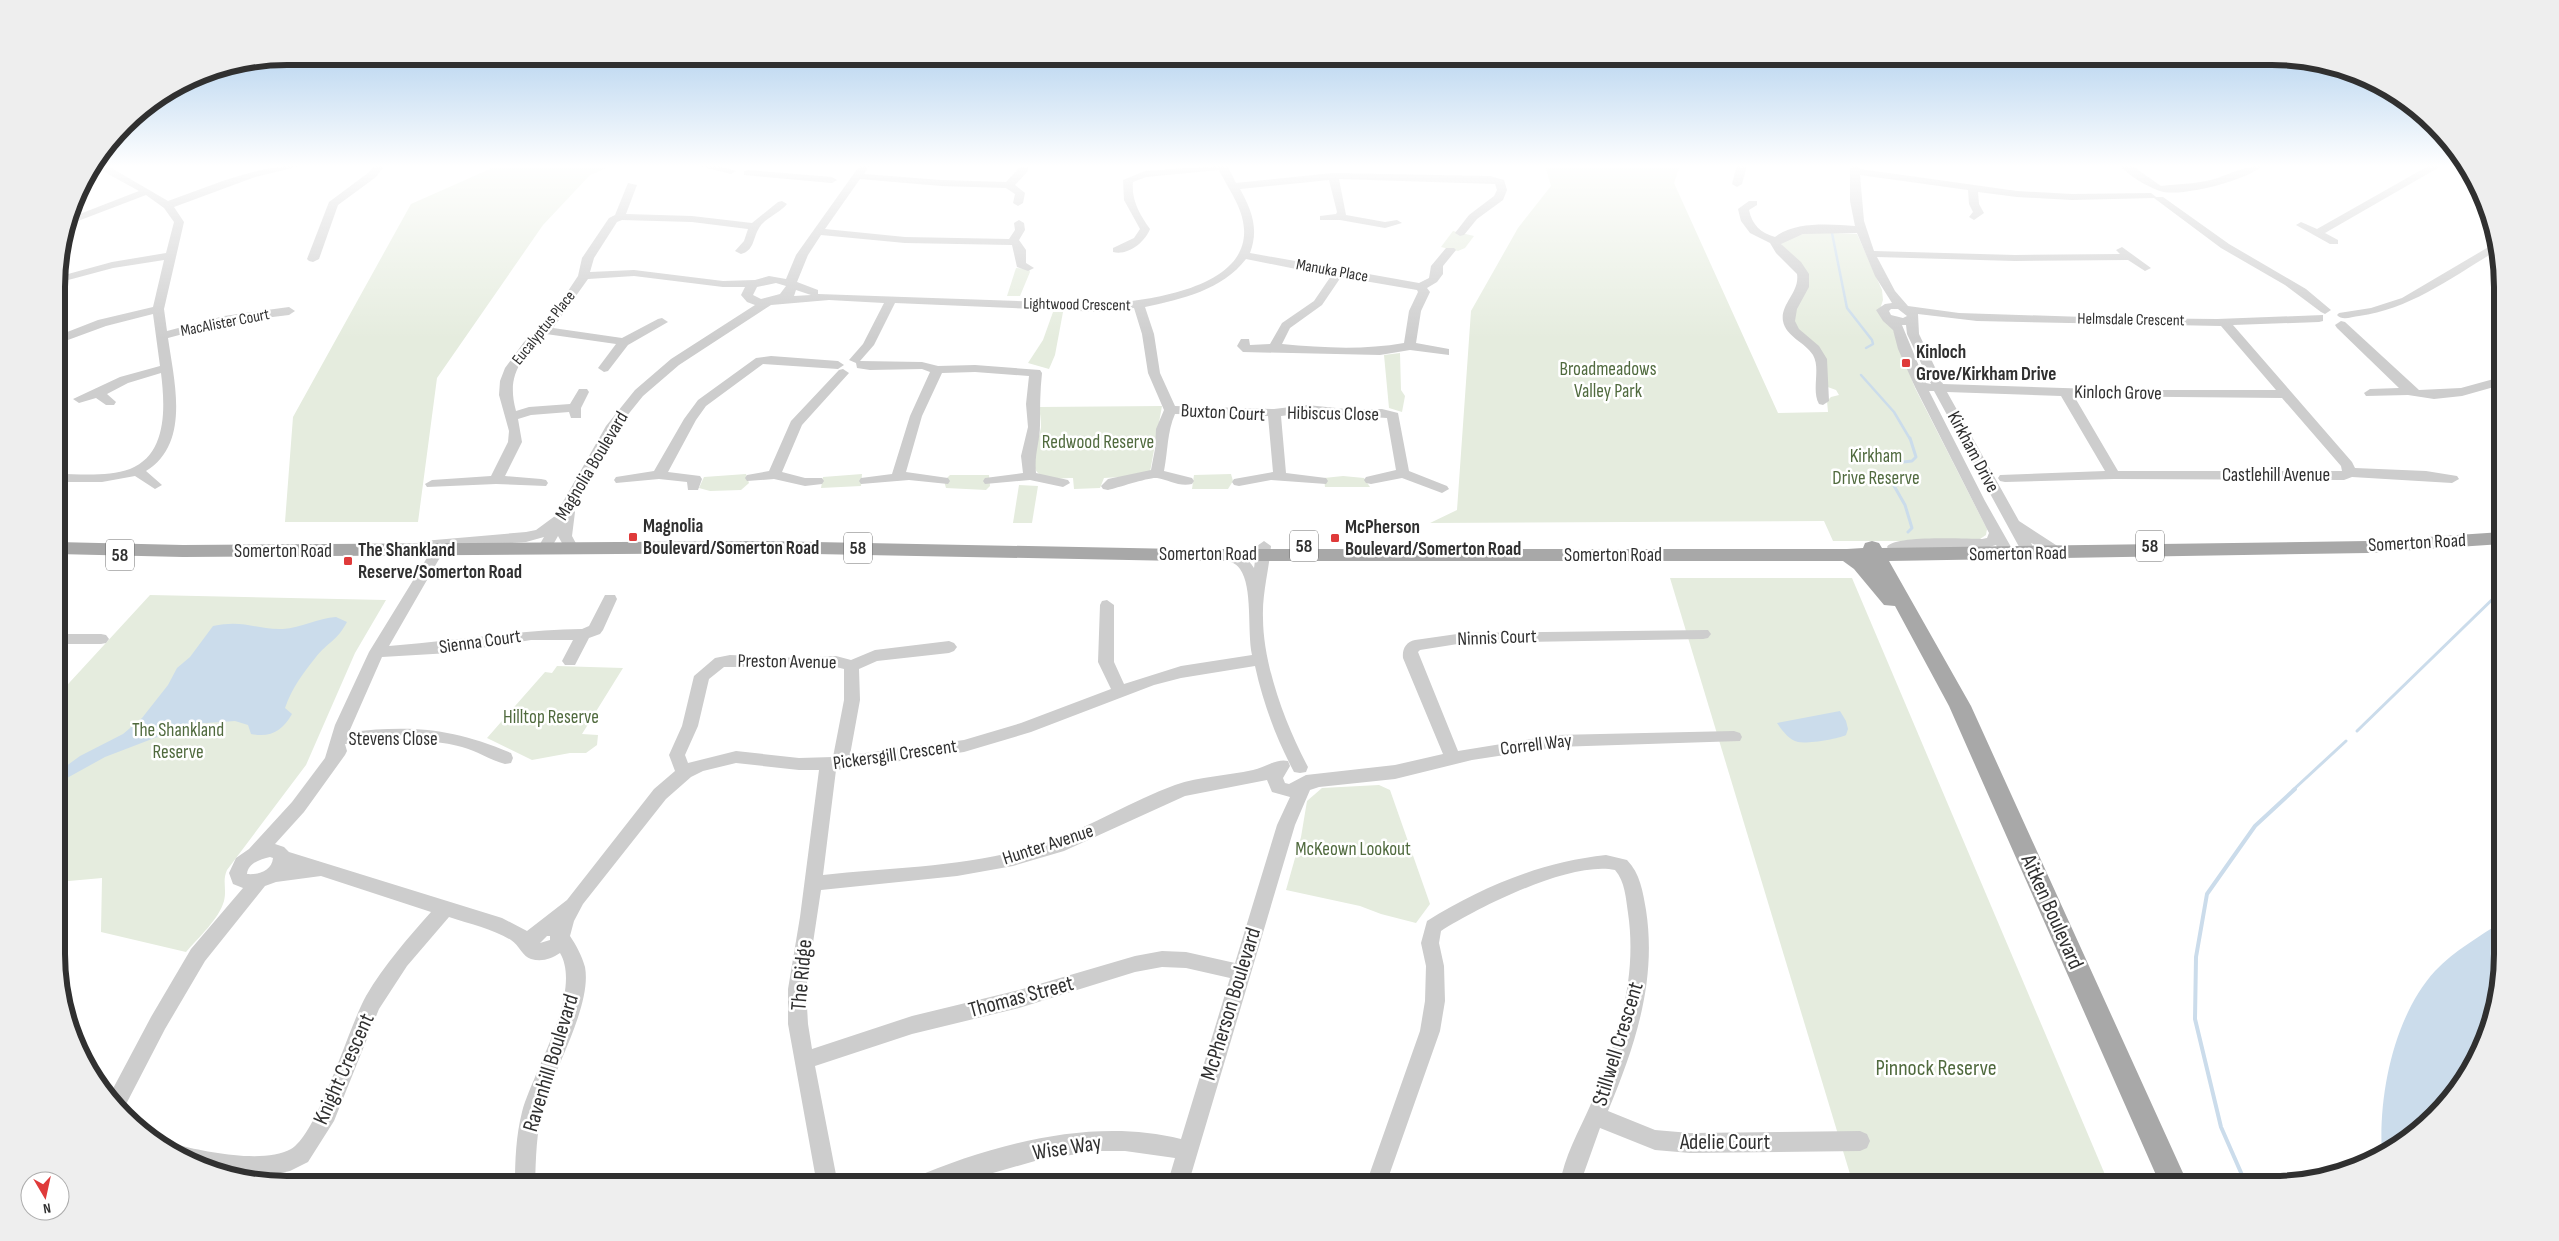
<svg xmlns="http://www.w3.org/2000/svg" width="2559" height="1241" font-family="'Sofia Sans Condensed',sans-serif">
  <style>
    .green { fill: #e5ecde }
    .water { fill: #cbdceb }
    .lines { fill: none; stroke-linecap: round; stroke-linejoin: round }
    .stream-far2 { stroke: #cbdceb; stroke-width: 2.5 }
    .stream-far1 { stroke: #cbdceb; stroke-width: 3 }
    .stream { stroke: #cbdceb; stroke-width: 4 }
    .minor { fill: #cdcdcd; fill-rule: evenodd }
    .major { fill: #a8a8a8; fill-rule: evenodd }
    .poi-dot { fill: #df3a3a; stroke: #fff; stroke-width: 2 }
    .labels { text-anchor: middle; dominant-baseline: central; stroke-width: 5; stroke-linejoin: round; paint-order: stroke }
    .far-street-label { font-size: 16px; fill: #303030; stroke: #fff }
    .shield { fill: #fff; stroke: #6e6e6e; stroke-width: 1 }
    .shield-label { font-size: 18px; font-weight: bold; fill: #303030 }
    .poi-label { font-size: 19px; font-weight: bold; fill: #303030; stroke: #fff; text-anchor: start }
    .park-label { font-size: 19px; fill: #506a3e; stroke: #fff }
    .street-label { font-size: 19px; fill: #303030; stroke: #fff }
    .near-street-label { font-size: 22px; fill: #303030; stroke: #fff }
    .near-park-label { font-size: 22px; fill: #506a3e; stroke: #fff }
    .rim { fill: none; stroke: #303030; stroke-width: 6 }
  </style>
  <rect width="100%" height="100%" fill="#fff"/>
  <g class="green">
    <path d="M499,165H615L590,175L543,225L437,378L418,522H285L293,417L411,204Z"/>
    <path d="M1545,165H1680L1674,183L1778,413L1828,412L1827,401L1831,397L1839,395L1836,390L1825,386V373L1795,325L1793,316L1806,289L1780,242L1809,232L1857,234L1882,290L1883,300L1880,309L1891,324L1915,388L1987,529L1986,535L1977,541H1833L1824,521L1430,523L1457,510L1471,311L1518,228L1551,186Z"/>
    <path d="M1453,231L1474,236L1465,248L1458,251L1441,247Z"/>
    <path d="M1016,268L1029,269L1030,272L1020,296H1007Z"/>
    <path d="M1053,312H1063L1055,355L1049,369L1028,363L1043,340Z"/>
    <path d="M1400,353L1401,390L1405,396L1402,412L1389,408L1384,355Z"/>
    <path d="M1162,406L1150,472L1138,476L1104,478L1100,488L1074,489L1073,478C1062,478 1046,481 1038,473C1028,464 1040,437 1041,427C1041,420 1040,413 1039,407Z"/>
    <path d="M746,474L749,483L741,490L710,491L699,488L704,477Z"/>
    <path d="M862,474L861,486L821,488L823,477Z"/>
    <path d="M1231,474L1233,481L1228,489H1192L1194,475Z"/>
    <path d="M950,475H989L990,486L986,490L946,488L944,481Z"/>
    <path d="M1343,476L1364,478L1370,487H1325L1324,478Z"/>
    <path d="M1019,485L1038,486L1032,523H1013Z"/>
    <path d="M1670,578H1852L2109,1184H1853Z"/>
    <path d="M150,595L386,600L355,653L306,765L227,870C222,881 227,889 224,901C219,919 199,937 186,952L101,932L102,878L58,882V695Z"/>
    <path d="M557,666L623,668L582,734L598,735L597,745L586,753H570L532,760L487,738L545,672L552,673Z"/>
    <path d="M1379,785L1390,790L1430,904L1416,923L1381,914L1360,906L1286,890L1301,837L1307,801L1322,788Z"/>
  </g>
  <g class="water">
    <path d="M336,617L347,622C337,641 328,642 316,657C303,673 292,688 285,708L292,714C282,731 271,738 251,734L248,725L235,721L191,724L105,757L58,783V772L80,756L123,734L142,718L168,685L177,668L190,657L213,626C244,619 256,630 283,629C301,628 318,618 336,617Z"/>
    <path d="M1840,711L1846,721L1848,729L1846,735C1838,739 1808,744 1798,742C1789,740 1782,730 1777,723Z"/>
    <path d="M2503,921V954L2485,1042L2455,1095L2400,1146L2382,1155C2378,1095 2394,1016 2435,971C2454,951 2480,936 2503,921Z"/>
  </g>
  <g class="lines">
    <g class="stream-far2">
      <path d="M1832,233L1847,308L1872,340L1873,344L1866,348"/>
      <path d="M1861,375L1894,412L1910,439"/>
    </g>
    <g class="stream-far1">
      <path d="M1903,462L1912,461L1916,457L1910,438"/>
      <path d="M1866,477L1877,473"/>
      <path d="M1893,484L1905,505L1912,528L1908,532"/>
      <path d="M2357,731L2502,590"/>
      <path d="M2293,790L2346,741"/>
    </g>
    <path class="stream" d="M2246,1184L2221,1127L2195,1019L2196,957L2207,894L2255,826L2295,789"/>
    <g class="minor">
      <path d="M95,165L108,166L168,201C213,185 257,165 305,165L255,177L174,207L184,222L164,309L167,331L224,316L289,307L295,311L289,315L224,323L168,338C174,381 191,443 146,471L162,485L155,489L135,476L102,482H57V474C80,474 108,477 130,469C168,454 165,406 161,373L128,383L107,394L116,402L114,405H106L96,398L79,403L73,399L120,377L160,366L153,314L106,326L57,344V336L98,320L153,307L164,260L113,268L57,283V277L112,262L166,253L174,222L164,208L146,195L70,224L72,217L139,191L101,170L93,169Z"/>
      <path d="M375,165H385L376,177L338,205L319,259L313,262L309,261L307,259L329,202L368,173Z"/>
      <path d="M694,165H716L736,171L731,174Z"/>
      <path d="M860,165H870L864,174L941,180L1006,182L1020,167H1028V171L1015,185L1025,193L1023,203L1018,206L1013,203L1015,194L1006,188L941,186L860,179L825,229L905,237L1009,239L1015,230L1014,223L1019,220L1024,223L1025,230L1019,240L1026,250V263L1034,268L1028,271L1017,267L1012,245L905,243L821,235L808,255L797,282L818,290V294L1102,304C1145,301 1248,289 1244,229C1243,207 1228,189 1219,170L1146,177L1133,182C1131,200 1140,215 1150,229C1145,242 1128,256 1113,252V248L1134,238L1140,229L1124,200L1123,180L1145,171L1227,165L1236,183L1333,173L1490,176L1504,180L1507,190L1503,200L1477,219L1464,235L1460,236L1455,233L1469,215L1494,196L1497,190L1495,184L1339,179L1346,215L1385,222L1397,220L1402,223L1385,228L1340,220H1320V216L1336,214L1337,212L1329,180L1240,189C1252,211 1259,229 1250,253L1419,283L1429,278L1431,266L1446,248H1454L1456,250L1443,266V274L1437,282L1427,288L1430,292L1421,311L1416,343L1449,349V355L1410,350L1380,355L1243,352L1237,346L1241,339H1249L1250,345L1270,344L1282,323L1314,301L1331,276L1246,259C1222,290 1182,299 1145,307L1154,334L1160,373L1175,406L1274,409L1307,405L1346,409H1382L1398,413L1409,471L1447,486L1449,489L1442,493L1402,478L1371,484L1366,483L1364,480L1366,477L1396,470L1387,418L1307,413L1281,416L1286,473L1326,478L1328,481L1326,484L1271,480L1239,486L1234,485L1232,482L1234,479L1273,472L1268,416L1175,414C1167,432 1168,451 1164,471L1192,478L1194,481L1192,484C1179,487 1169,480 1157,478C1149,477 1117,488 1108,490L1103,489L1101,486L1108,479L1151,470L1155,449L1156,429L1164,410L1148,373L1142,334L1134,308L1102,312L895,303L874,345L860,361L922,362L938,366L975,365L1040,370L1042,373C1040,391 1040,407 1040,425C1040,442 1034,454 1036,473L1068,480L1070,483L1063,487L1030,480L985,484L983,481L985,478L1023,473L1021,456L1028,427L1026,404L1029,376L975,372L942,373L922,416L906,472L948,478L950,481L948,484L909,480L861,484L859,481L861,478L892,474L910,416L930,372L922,369L870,370L857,368L856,363L849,360L863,344L884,303L829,300L771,305L679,365L643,396L618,427L573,509L575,512L572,536L579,549L577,552H567L558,536L549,552L544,554L537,549L544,537L526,542L446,547L389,646C454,641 517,630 582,629L589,626L605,595H615L617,599L603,630L600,634L589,638L575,665H565L562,661L573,640H531L450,653L382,657L349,732C413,725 452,728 511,753L513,758L511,763L505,764C490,760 477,751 462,747C423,737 384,741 345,744L347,751L345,755L304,812L275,844L284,847L289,852L502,918L527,931L567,900L654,789L675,771L669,755L682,726L694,676L715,658L730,655L799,658L836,656L851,660L875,650L949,641L954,643L957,647L954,651L949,653L877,661L859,669L860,700L850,755L964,740L1021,723L1111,689L1098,662L1100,605L1102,601L1107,600L1114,605V662L1124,684L1181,666L1252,655C1247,631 1253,587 1240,569C1236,562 1226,562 1222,555L1229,550C1240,553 1248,558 1254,568L1257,546L1264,541L1271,546C1269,570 1262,594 1263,618C1263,665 1286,726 1308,767L1306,772L1300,773L1294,772C1276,738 1263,703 1255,666L1181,678L1154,685L1031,732L964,752L836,770L823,875C898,867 979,867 1051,841C1093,825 1132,801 1175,785C1200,776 1227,776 1253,770C1264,768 1277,758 1288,761L1290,766L1283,778L1285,783L1289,784L1306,775L1395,765L1443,754L1403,658C1402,649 1406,642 1415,640L1464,633L1708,630L1711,634L1708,638L1703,639L1464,643L1420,650L1418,652L1458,751L1556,735L1734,731L1740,733L1742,737L1740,741L1556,747L1472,760L1395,779L1319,787L1310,790L1295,825L1188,1185H1167L1175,1158L1125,1151H1095L1035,1161L951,1185H910L913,1178C994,1144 1093,1117 1181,1139L1230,978L1186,968L1162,967L1135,972L1019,1008L912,1034L815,1066L838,1185H817L788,1024V989L800,917L819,770H799L736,763L703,771L691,777L666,799L583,904L574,921L570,936C576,945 582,956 585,967C592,1005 555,1067 544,1105C536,1131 536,1158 535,1185H515C515,1160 516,1136 522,1112C533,1071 583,992 560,953C551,959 542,962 531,959C523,957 519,945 511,940C493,929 470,924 449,917L407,966L379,1009L334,1121L308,1162L290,1171L276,1174L241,1175L199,1167L170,1150L178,1145C206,1152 265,1164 291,1149C318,1134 348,1028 366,996C384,965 408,938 431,912L321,876L276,882L265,886L205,961L165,1029L122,1112L108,1098L151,1017L191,949L243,888L233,884L229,873L236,858L249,849L292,802L325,758L335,725L369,652L433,548L423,547L421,544L423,541L526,532L536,530L555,516L606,426L635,390L671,359L755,305L747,302L741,295L745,287H723L634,276L588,279L553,328L622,338L658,319L662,318L668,322L628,345L608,371L604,372L598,368L616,344L546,334C521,358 506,375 516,411L529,407L570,404L579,389H587L589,392L581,408V418H571L569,412L531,415L518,419L522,442L505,476L541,479L546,480L548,483L546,486L496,484L427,487L425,484L432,480L491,476L508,442L509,431L499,395L500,381L505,368L524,342L550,318L578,276L582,258L609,218L615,215L628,183L637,185L626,214L692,216L752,223L778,202L782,201L787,204C780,213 765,218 759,228C753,238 754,251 741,254L735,251L744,241L748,229L692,222L622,220L617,222L594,258L590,272L634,270L723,281L755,280L769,276L786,279L796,255ZM1341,277L1417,290L1418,292L1409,311L1404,343C1364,350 1323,348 1282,344L1290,328L1322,305ZM776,283L786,286L780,294L761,299L753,295L757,287ZM796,290L811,295L794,296ZM724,667H836L844,669V700L833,757L799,758L736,751L688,763L685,755L698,726L709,679ZM1267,780L1272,792L1290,797L1277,825L1235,963L1186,952L1162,951L1135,956L1019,990L912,1016L812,1049L808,1024L806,989L821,890L957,876L1013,866L1064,851L1185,796ZM270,857L273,858C272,871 258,875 247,874C248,863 261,859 270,857ZM547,936H550V940L540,943Z"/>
      <path d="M1737,165H1747L1742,184L1737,187L1732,184Z"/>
      <path d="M1850,165H1860V169L2017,191L2072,194L2151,193L2156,197H2163L2229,244L2306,289L2331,310L2325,314L2321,312L2285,285L2221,248L2154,198L2072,200L2017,197L1978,192L1979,204L1984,213L1974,220L1969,217L1973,212L1969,204L1968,190L1860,175L1864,221L1874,251L2015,255L2120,254L2116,250L2122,247L2151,268L2145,271L2128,260L2015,261L1877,257L1895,291L1908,306L1959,313L2115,318L2217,319L2323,315V321L2319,322L2233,325L2352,462L2355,468L2426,471L2457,476L2459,479L2452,483L2352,477L2344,480L2114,479L2005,482L2000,481L1998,478L2000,475L2105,471L2061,396L1947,392L2019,521L2059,547L2052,552L2031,543L2037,554L2030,559L2023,554L1934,391H1929L1985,501L2015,554L2013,557H2003L1996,545L1982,549L1889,550L1887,547C1894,535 1966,539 1982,539L1987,538L1989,533L1915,387L1898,349L1893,330L1883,321L1876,310L1885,304L1892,303L1875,276L1857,233L1803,234L1781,244L1801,262L1809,274V287L1797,309L1795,321L1799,329L1819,346L1827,359L1829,401L1823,405L1819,404C1811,390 1821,369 1813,355C1805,342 1786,337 1783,321C1780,304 1800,292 1797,274L1776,253L1770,243L1750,233L1741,221L1738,209L1749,201H1757V205L1749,210C1752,225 1761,233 1775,237C1795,221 1831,224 1855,226L1850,201ZM1891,309H1898L1907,316L1903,318L1891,315L1889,311ZM1918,314L1977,321L2221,326L2276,390H2125L1943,384L1919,334ZM1902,325H1906L1907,334L1931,384L1926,383ZM2074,396L2282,398L2341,466L2342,471H2118Z"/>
      <path d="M2119,165H2131L2161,186C2178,184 2194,184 2211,180C2229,175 2245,165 2263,165C2249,180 2180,198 2160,191C2148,187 2129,176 2119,165Z"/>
      <path d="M2430,165H2443L2325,233L2338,240V244H2330L2296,225L2301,222L2317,229Z"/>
      <path d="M748,170L832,177L837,180L832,183L744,175V171Z"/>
      <path d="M2497,242L2499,249C2454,276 2411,309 2359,316C2351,317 2342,321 2337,315L2339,313L2371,308L2402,298Z"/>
      <path d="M2341,321L2345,322L2419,390L2461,388L2501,377V385L2462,396L2434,399L2408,395L2366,396L2364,393L2370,389L2399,388L2337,328L2335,325Z"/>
      <path d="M771,356L838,361L844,365L838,369L763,364L706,406L696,420L668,472L700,476L702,479L698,490H688L687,482L659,479L616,483L614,480L616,477L654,471L684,419L698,400L756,358Z"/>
      <path d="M843,369L849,373L802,425L782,472L805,478H822L824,481L822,484L805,486L774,479L747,481L745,478L747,475L769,471L791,421L839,370Z"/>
      <path d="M58,634H101L106,635L109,639L106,643L101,644H58Z"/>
      <path d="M1606,855L1627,860C1640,873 1643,892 1646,910C1657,981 1635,1046 1608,1111L1655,1130L1690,1133L1860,1131L1867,1134L1870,1141L1867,1148L1860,1151L1690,1153L1655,1150L1600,1128L1580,1184H1560C1564,1157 1579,1131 1590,1106C1616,1045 1638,981 1628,913C1626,899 1625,881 1615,870C1570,861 1479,907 1441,931L1439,943L1444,966L1445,1001L1440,1031L1386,1184H1366L1420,1031L1425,1001L1426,966L1421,943L1427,921C1481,887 1541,862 1606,855Z"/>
    </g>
    <path class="major" d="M2502,532V544L2368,553L1889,561L1971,706L2188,1184H2160L1949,706L1895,606L1884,605L1854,569L1843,561H1179L764,553L183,557L57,554V542L183,545L764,541L1179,549H1847L1863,548L1865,543L1872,541L1879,543L1882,548L2368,541Z"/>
  </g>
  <linearGradient id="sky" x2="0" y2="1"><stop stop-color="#9cc4e9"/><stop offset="0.49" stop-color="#fff"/><stop offset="1" stop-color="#fff" stop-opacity="0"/></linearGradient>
  <rect width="2559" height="339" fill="url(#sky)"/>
  <g class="poi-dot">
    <rect x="1901" y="358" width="10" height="10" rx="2.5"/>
    <rect x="628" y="532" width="10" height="10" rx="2.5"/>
    <rect x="1330" y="533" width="10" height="10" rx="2.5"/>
    <rect x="343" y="556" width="10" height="10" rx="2.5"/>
  </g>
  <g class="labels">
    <g class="far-street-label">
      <text transform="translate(1332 271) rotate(10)">Manuka Place</text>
      <text transform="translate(1077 305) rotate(1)">Lightwood Crescent</text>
      <text transform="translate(2131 320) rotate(1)">Helmsdale Crescent</text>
      <text transform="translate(225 323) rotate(-11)">MacAlister Court</text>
      <text transform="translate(544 328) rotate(-51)">Eucalyptus Place</text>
    </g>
    <g class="shield">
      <rect x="1290" y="530.5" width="28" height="31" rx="4"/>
      <rect x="2136" y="530.5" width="28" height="31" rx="4"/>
      <rect x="844" y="532.5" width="28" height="31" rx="4"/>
      <rect x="106" y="539.5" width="28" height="31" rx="4"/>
    </g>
    <g class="shield-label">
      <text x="1304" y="546">58</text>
      <text x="2150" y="546">58</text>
      <text x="858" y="548">58</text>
      <text x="120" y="555">58</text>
    </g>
    <g class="poi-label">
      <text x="1916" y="352">Kinloch<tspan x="1916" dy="22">Grove/Kirkham Drive</tspan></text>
      <text x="643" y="526">Magnolia<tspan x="643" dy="22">Boulevard/Somerton Road</tspan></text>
      <text x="1345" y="527">McPherson<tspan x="1345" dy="22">Boulevard/Somerton Road</tspan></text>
      <text x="358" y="550">The Shankland<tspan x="358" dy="22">Reserve/Somerton Road</tspan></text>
    </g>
    <g class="park-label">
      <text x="1608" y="369">Broadmeadows<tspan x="1608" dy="22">Valley Park</tspan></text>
      <text x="1098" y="442">Redwood Reserve</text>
      <text x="1876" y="456">Kirkham<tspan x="1876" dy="22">Drive Reserve</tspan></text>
      <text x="551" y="717">Hilltop Reserve</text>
      <text x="178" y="730">The Shankland<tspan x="178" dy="22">Reserve</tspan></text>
      <text x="1353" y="849">McKeown Lookout</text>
    </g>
    <g class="street-label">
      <text transform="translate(2118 393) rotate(1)">Kinloch Grove</text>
      <text transform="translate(1223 413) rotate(3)">Buxton Court</text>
      <text transform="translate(1333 414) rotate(1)">Hibiscus Close</text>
      <text transform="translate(1973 452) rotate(62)">Kirkham Drive</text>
      <text transform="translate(592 466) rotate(-59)">Magnolia Boulevard</text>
      <text x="2276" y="475">Castlehill Avenue</text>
      <text transform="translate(2417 543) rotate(-3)">Somerton Road</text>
      <text x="283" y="551">Somerton Road</text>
      <text x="1208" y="554">Somerton Road</text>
      <text transform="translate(2018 554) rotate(-1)">Somerton Road</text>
      <text x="1613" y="555">Somerton Road</text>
      <text transform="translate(1497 638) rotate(-2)">Ninnis Court</text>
      <text transform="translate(480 642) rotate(-8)">Sienna Court</text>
      <text transform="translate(787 662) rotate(1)">Preston Avenue</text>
      <text x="393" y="739">Stevens Close</text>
      <text transform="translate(1536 745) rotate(-7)">Correll Way</text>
      <text transform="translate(895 755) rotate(-8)">Pickersgill Crescent</text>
      <text transform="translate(1048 845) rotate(-18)">Hunter Avenue</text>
    </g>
    <g class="near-street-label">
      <text transform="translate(2052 912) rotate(66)">Aitken Boulevard</text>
      <text transform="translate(802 975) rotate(-85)">The Ridge</text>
      <text transform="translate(1021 997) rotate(-15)">Thomas Street</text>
      <text transform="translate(1231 1004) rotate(-73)">McPherson Boulevard</text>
      <text transform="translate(1618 1044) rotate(-73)">Stillwell Crescent</text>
      <text transform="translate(551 1063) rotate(-73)">Ravenhill Boulevard</text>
      <text transform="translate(344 1069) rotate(-66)">Knight Crescent</text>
      <text x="1725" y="1142">Adelie Court</text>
      <text transform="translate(1067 1148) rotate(-9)">Wise Way</text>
    </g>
    <g class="near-park-label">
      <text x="1936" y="1068">Pinnock Reserve</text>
    </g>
  </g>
  <path d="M0 0H2559V1241H0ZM287 65H2272A222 222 0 0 1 2494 287V954A222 222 0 0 1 2272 1176H287A222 222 0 0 1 65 954V287A222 222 0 0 1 287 65Z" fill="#eee" fill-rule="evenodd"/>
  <path class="rim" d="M287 65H2272A222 222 0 0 1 2494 287V954A222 222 0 0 1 2272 1176H287A222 222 0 0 1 65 954V287A222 222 0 0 1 287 65Z"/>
  <g transform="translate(45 1196) rotate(171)"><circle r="24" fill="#ffffff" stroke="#acacac"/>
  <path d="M0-4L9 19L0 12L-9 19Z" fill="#df3a3a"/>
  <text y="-8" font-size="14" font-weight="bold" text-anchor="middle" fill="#303030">N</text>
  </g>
</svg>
